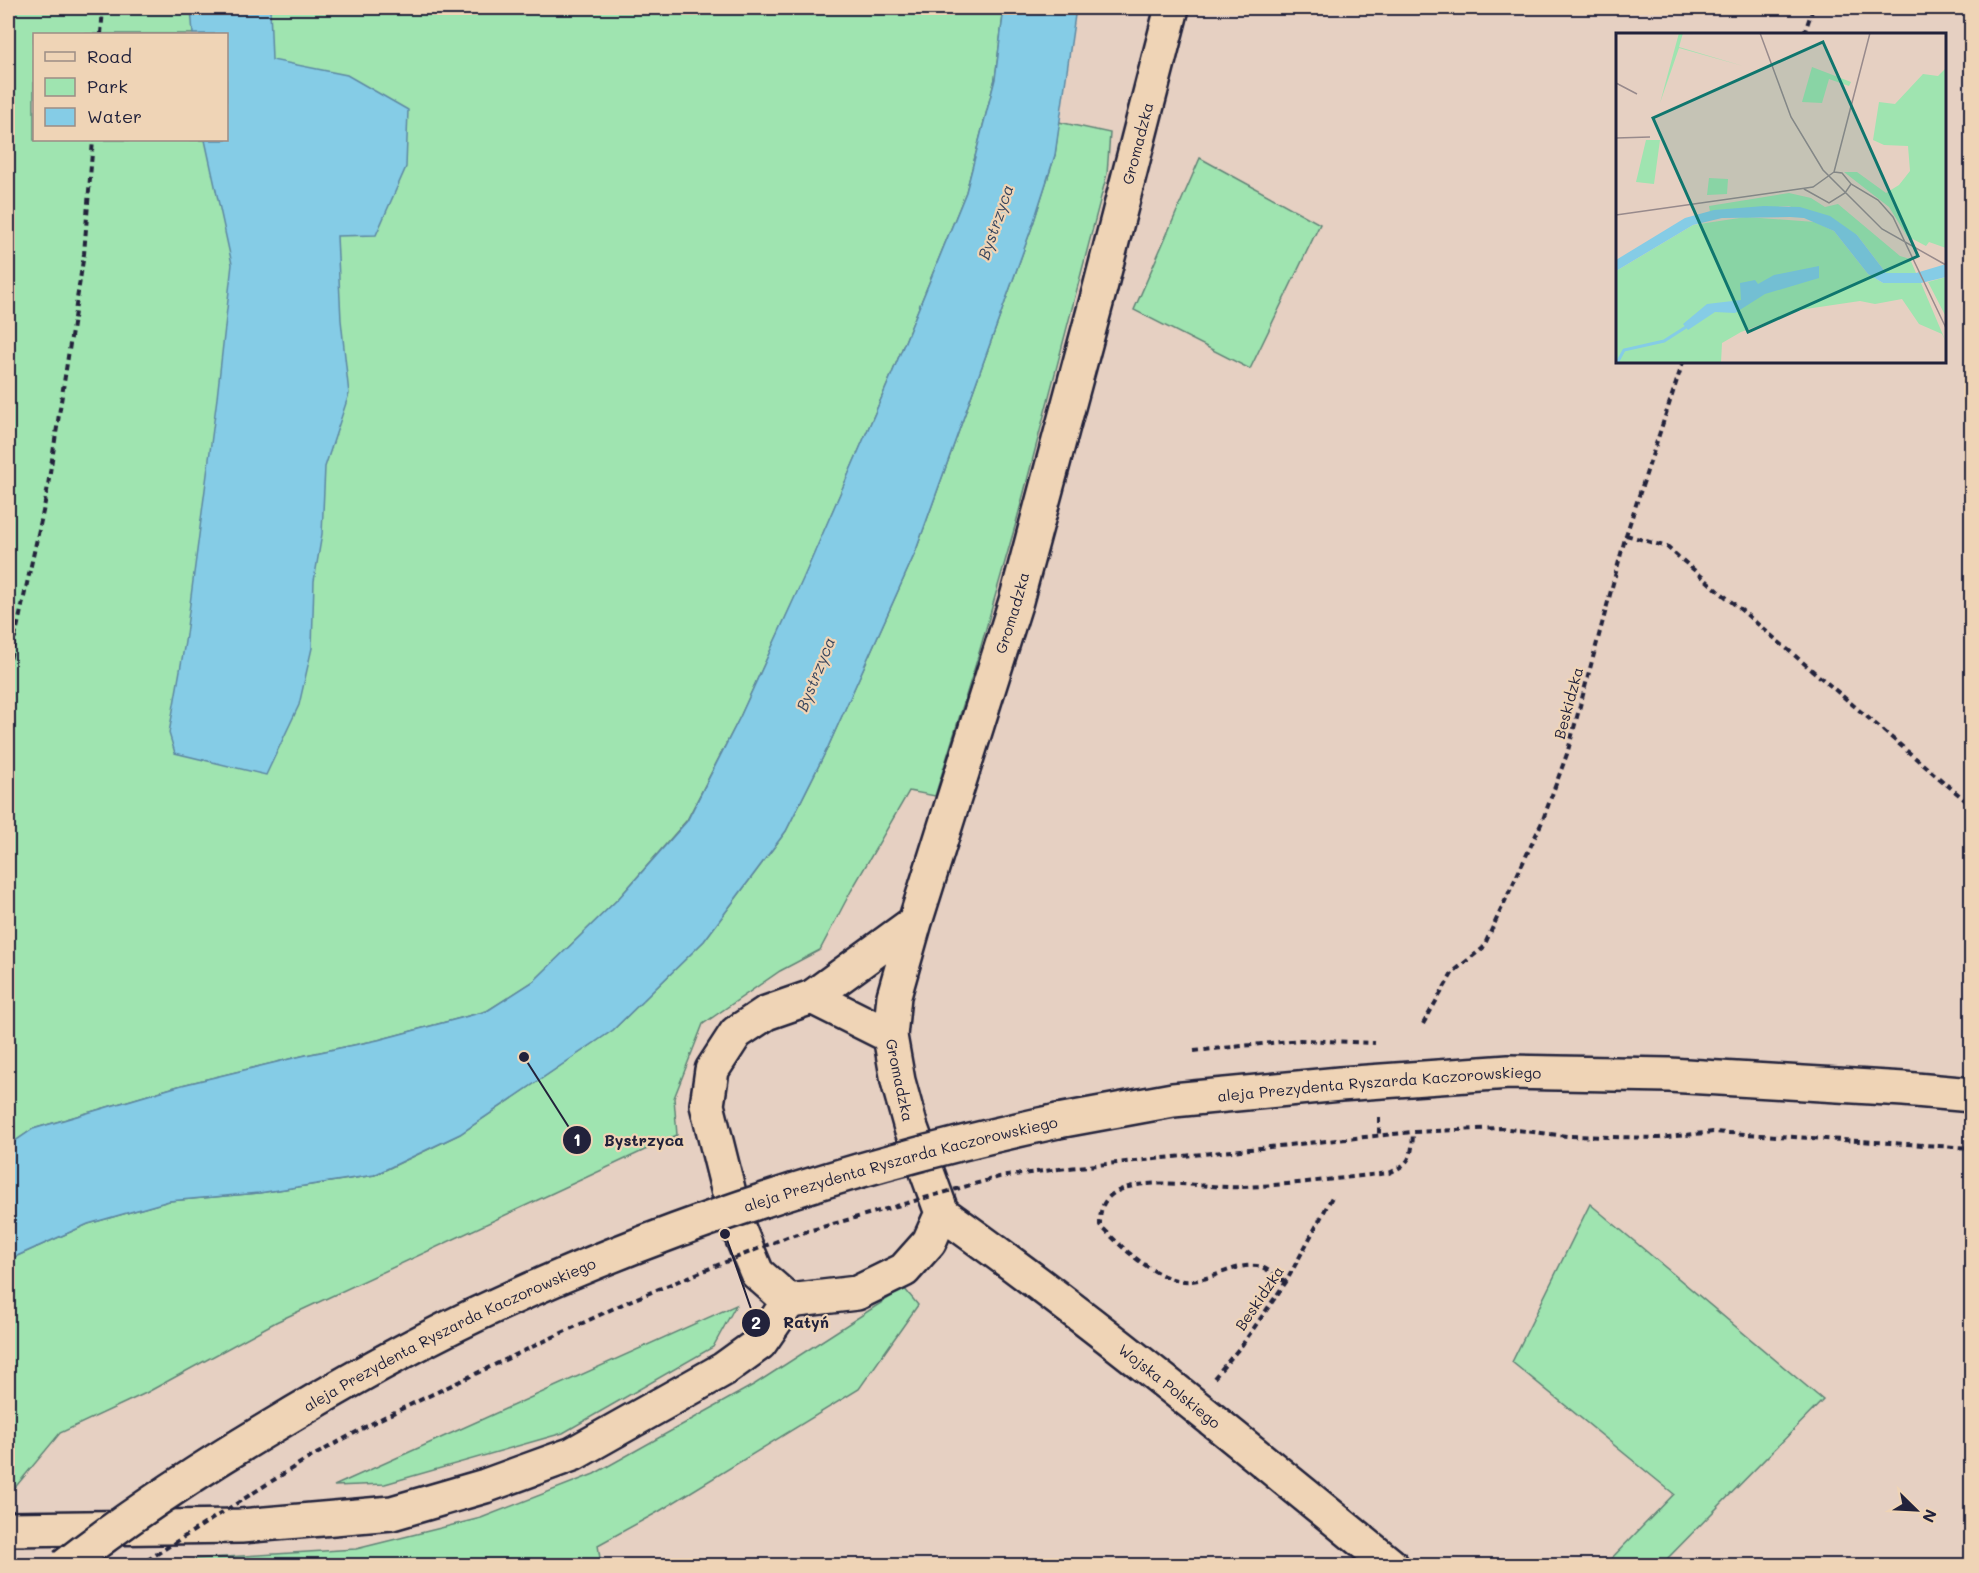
<svg xmlns="http://www.w3.org/2000/svg" width="1979" height="1573" font-family="Mali,sans-serif">
  <style>
    .green { fill: #9fe4b0; stroke: #608376; stroke-width: 1.5; fill-rule: evenodd }
    .water { fill: #85cce6; stroke: #5d88a2; stroke-width: 1.5 }
    .lines { fill: none; stroke-linecap: round; stroke-linejoin: round }
    .minor-casing { stroke: #22223b; stroke-width: 38 }
    .tertiary-casing { stroke: #22223b; stroke-width: 38 }
    .primary-casing { stroke: #22223b; stroke-width: 38 }
    .path { stroke: #22223b; stroke-width: 4; stroke-dasharray: 6 4.5; stroke-linecap: butt }
    .minor { stroke: #efd4b6; stroke-width: 33 }
    .tertiary { stroke: #efd4b6; stroke-width: 33 }
    .primary { stroke: #efd4b6; stroke-width: 33 }
    .primary-bridge-casing { stroke: #22223b; stroke-width: 38; stroke-linecap: butt }
    .path-bridge { stroke: #22223b; stroke-width: 4; stroke-dasharray: 6 4.5; stroke-linecap: butt }
    .primary-bridge { stroke: #efd4b6; stroke-width: 33 }
    .labels { text-anchor: middle; dominant-baseline: central; stroke-width: 4.5; stroke-linejoin: round; paint-order: stroke }
    .street-label { font-size: 15px; fill: #22223b; stroke: #efd4b6 }
    .water-label { font-size: 16px; font-style: italic; fill: #36445d; stroke: #efd4b6 }
    .inset-river { fill: none; stroke: #85cce6; stroke-width: 3 }
    .inset-road { fill: none; stroke: #988a8c; stroke-width: 1.5 }
    .view { fill: #0f766e; fill-opacity: 0.15; stroke: #0f766e; stroke-width: 3 }
    .inset-edge { fill: none; stroke: #22223b; stroke-width: 3 }
    .leader { fill: none; stroke: #22223b; stroke-width: 2 }
    .callout-dot { fill: #22223b; stroke: #efd4b6; stroke-width: 2 }
    .mark-label { font-size: 18px; text-anchor: middle; font-weight: bold; fill: #fff }
    .callout-label { font-size: 16px; text-anchor: middle; font-weight: bold; fill: #22223b; stroke: #efd4b6; stroke-width: 4.5; stroke-linejoin: round; paint-order: stroke }
  </style>
  <rect width="100%" height="100%" fill="#e6d0c2"/>
  <filter id="ink" filterUnits="userSpaceOnUse"><feTurbulence type="fractalNoise" baseFrequency=".0167" numOctaves="2"/><feDisplacementMap in="SourceGraphic" scale="12" xChannelSelector="R" yChannelSelector="G"/><feConvolveMatrix kernelMatrix="1 2 1 2 8 2 1 2 1" color-interpolation-filters="sRGB"/></filter>
  <g filter="url(#ink)">
    <g class="green">
      <path d="M8,8H1004L995,79L966,192L891,376L803,580L740,717L687,820L619,898L534,981L487,1011L378,1040L306,1055L182,1085L33,1129L8,1146V345L12,285L8,178ZM34,34H226V140H34Z"/>
      <path d="M1059,122L1110,133L1107,174L1016,523L977,660L935,796L909,791L851,891L820,950L780,971L703,1024L674,1098L677,1135L276,1322L146,1393L60,1433L8,1496V1260L88,1224L169,1201L259,1193L375,1175L460,1134L613,1030L704,941L786,831L828,747L915,553L1033,224L1055,155Z"/>
      <path d="M1200,158L1320,224L1250,369L1134,310Z"/>
      <path d="M1590,1204L1823,1400L1661,1565H1605L1674,1494L1512,1362Z"/>
      <path d="M904,1288L918,1305L859,1389L658,1512L598,1545L601,1565L186,1566L194,1559L356,1549L481,1518L594,1474L755,1384Z"/>
      <path d="M736,1305L713,1347L563,1433L385,1484L334,1486Z"/>
    </g>
    <g class="water">
      <path d="M191,8H270L272,60L347,75L408,110L406,167L376,235L337,236L341,320L349,394L325,467L322,534L314,581L312,648L299,705L266,775L175,753L169,733L185,642L217,398L232,264L205,140H226V34H193Z"/>
      <path d="M1004,8H1076L1055,155L1033,224L915,553L828,747L786,831L704,941L613,1030L460,1134L374,1175L259,1193L169,1201L88,1224L8,1260V1146L33,1129L182,1085L306,1055L378,1040L487,1011L534,981L619,898L687,821L740,717L803,579L891,376L966,192L995,79Z"/>
    </g>
    <g class="lines">
      <g class="minor-casing">
        <g id="minor">
          <path id="s1" d="M942,1213C1098,1324 1244,1445 1392,1566"/>
        </g>
      </g>
      <g class="tertiary-casing">
        <g id="tertiary">
          <path id="s2" d="M915,922L812,997L766,1013L736,1033L712,1070L707,1105L737,1225L757,1273L789,1301L857,1293L904,1270L929,1242L942,1213L911,1128L898,1081L890,1036L894,996L915,922L1016,601L1099,292L1172,8"/>
          <path d="M812,997L890,1036"/>
          <path d="M8,1529L241,1526L392,1513L485,1486L573,1454L724,1369L760,1343L789,1301"/>
        </g>
      </g>
      <g class="primary-casing">
        <g id="primary">
          <path id="s3" d="M1058,1121L1173,1100L1340,1084L1509,1072L1669,1075L1904,1089L1972,1095"/>
        </g>
      </g>
      <g class="path">
        <path d="M101,34L103,8"/>
        <path d="M1804,34L1813,8"/>
        <path d="M1626,535L1667,547L1972,806"/>
        <path d="M8,669L46,498L84,254L93,140"/>
        <path d="M1423,1024L1453,972L1483,948L1542,822L1567,754L1626,535L1683,362"/>
        <path d="M1194,1051L1300,1040L1375,1043"/>
        <path d="M1379,1117V1135"/>
        <path d="M1059,1169L1413,1132L1501,1128L1567,1136L1659,1138L1713,1132L1972,1148"/>
        <path d="M1286,1282C1278,1277 1266,1267 1257,1266C1232,1263 1209,1283 1184,1281C1155,1280 1119,1245 1100,1225C1100,1213 1101,1204 1110,1196C1137,1173 1208,1189 1242,1187C1291,1185 1340,1178 1389,1173C1412,1163 1412,1155 1413,1132"/>
        <path d="M1214,1378L1242,1345L1286,1282L1332,1197"/>
      </g>
      <use href="#minor" class="minor"/>
      <use href="#tertiary" class="tertiary"/>
      <use href="#primary" class="primary"/>
      <g class="primary-bridge-casing">
        <g id="primary-bridge">
          <path id="s4" d="M65,1566C129,1516 196,1472 266,1430C334,1389 402,1350 473,1316C660,1227 857,1164 1058,1121"/>
        </g>
      </g>
      <path class="path-bridge" d="M138,1566L302,1462L378,1420L627,1302L787,1237L999,1177L1059,1169"/>
      <use href="#primary-bridge" class="primary-bridge"/>
    </g>
  </g>
  <g class="labels">
    <g class="street-label">
      <text stroke="none"><textPath href="#s2" startOffset="1812">Gromadzka</textPath></text>
      <text stroke="none"><textPath href="#s2" startOffset="1326">Gromadzka</textPath></text>
      <text transform="translate(1568 703) rotate(-75)">Beskidzka</text>
      <text transform="translate(900 1080) rotate(78)">Gromadzka</text>
      <text stroke="none"><textPath href="#s3" startOffset="324">aleja Prezydenta Ryszarda Kaczorowskiego</textPath></text>
      <text stroke="none"><textPath href="#s4" startOffset="934">aleja Prezydenta Ryszarda Kaczorowskiego</textPath></text>
      <text transform="translate(1259 1298) rotate(-56)">Beskidzka</text>
      <text stroke="none"><textPath href="#s4" startOffset="450">aleja Prezydenta Ryszarda Kaczorowskiego</textPath></text>
      <text stroke="none"><textPath href="#s1" startOffset="286">Wojska Polskiego</textPath></text>
    </g>
    <g class="water-label">
      <text transform="translate(995 222) rotate(-71)">Bystrzyca</text>
      <text transform="translate(815 674) rotate(-68)">Bystrzyca</text>
    </g>
  </g>
  <g transform="translate(1616 33)">
    <rect width="330" height="330" fill="#e6d0c2"/>
    <path d="M63,0H67L63,14L127,33L63,15L44,70ZM196,34L235,49L233,53L213,46L206,70L186,69ZM330,35V215L313,209L310,213L291,203L273,174L228,139H241L270,160L283,152L294,138L292,113L268,112L257,107L263,69L279,71L307,41L322,43ZM30,107H44L38,151L20,149ZM93,145L112,146L111,161L91,162ZM173,160L195,165L209,174L222,171L284,223L294,226L300,240H270L241,202L173,173L94,179L93,173ZM130,184L199,189L218,198L252,241L267,250H305L330,309L326,301L303,291L286,266L259,271L244,268L183,277L125,299L106,310L105,330H0V238L77,192ZM330,244V281L329,282L312,249Z" fill="#9fe4b0"/>
    <path d="M148,173L184,174L214,183L241,202L270,240H300L330,231V244L305,250H267L252,241L218,198L188,185L174,184L106,185L77,192L0,238V227L69,185L98,177ZM203,233V245L149,261L119,280L99,279L72,297L67,291L91,271L125,267L124,250L139,247L142,251L158,242Z" fill="#85cce6"/>
    <path class="inset-river" d="M1,330L8,317L48,308L70,294"/>
    <path class="inset-road" d="M144,0L175,84L207,137L266,196L330,232M0,50L21,61M0,105L34,104M218,139L226,140L235,151L262,167L277,184L330,295M218,139L254,0M188,156L213,170L229,160L235,151M0,182L197,154L218,139"/>
    <path class="view" d="M207,9L302,223L132,299L37,85Z"/>
    <rect width="330" height="330" class="inset-edge"/>
  </g>
  <path class="leader" d="M524 1057L577 1140M725 1234L756 1323"/>
  <g class="callout-dot">
    <circle cx="524" cy="1057" r="6"/>
    <circle cx="725" cy="1234" r="6"/>
    <circle cx="577" cy="1140" r="15"/>
    <circle cx="756" cy="1323" r="15"/>
  </g>
  <g class="mark-label">
    <text x="577" y="1146">1</text>
    <text x="756" y="1329">2</text>
  </g>
  <g class="callout-label">
    <text x="644" y="1146">Bystrzyca</text>
    <text x="806" y="1328">Ratyń</text>
  </g>
  <rect width="1979" height="1573" fill="none" stroke="#efd4b6" stroke-width="30"/>
  <rect x="15" y="15" width="1949" height="1543" fill="none" stroke="#22223b" stroke-width="2" filter="url(#ink)"/>
  <rect x="33" y="33" width="195" height="108" fill="#efd4b6" stroke="#9d8d85" stroke-width="1.5"/>
  <rect x="45" y="52" width="30" height="9" fill="#efd4b6" stroke="#9d8d85" stroke-width="1.5"/>
  <text x="87" y="63" font-size="18" fill="#22223b">Road</text>
  <rect x="45" y="78" width="30" height="18" fill="#9fe4b0" stroke="#9d8d85" stroke-width="1.5"/>
  <text x="87" y="93" font-size="18" fill="#22223b">Park</text>
  <rect x="45" y="108" width="30" height="18" fill="#85cce6" stroke="#9d8d85" stroke-width="1.5"/>
  <text x="87" y="123" font-size="18" fill="#22223b">Water</text>
  <g transform="translate(1916 1510) rotate(114)" stroke="#efd4b6" stroke-width="4.5" paint-order="stroke">
  <path d="M0-4.5L10 22L0 15L-10 22Z" fill="#22223b"/>
  <text y="-9" font-size="16" font-weight="bold" text-anchor="middle" fill="#22223b">N</text>
  </g>
</svg>
